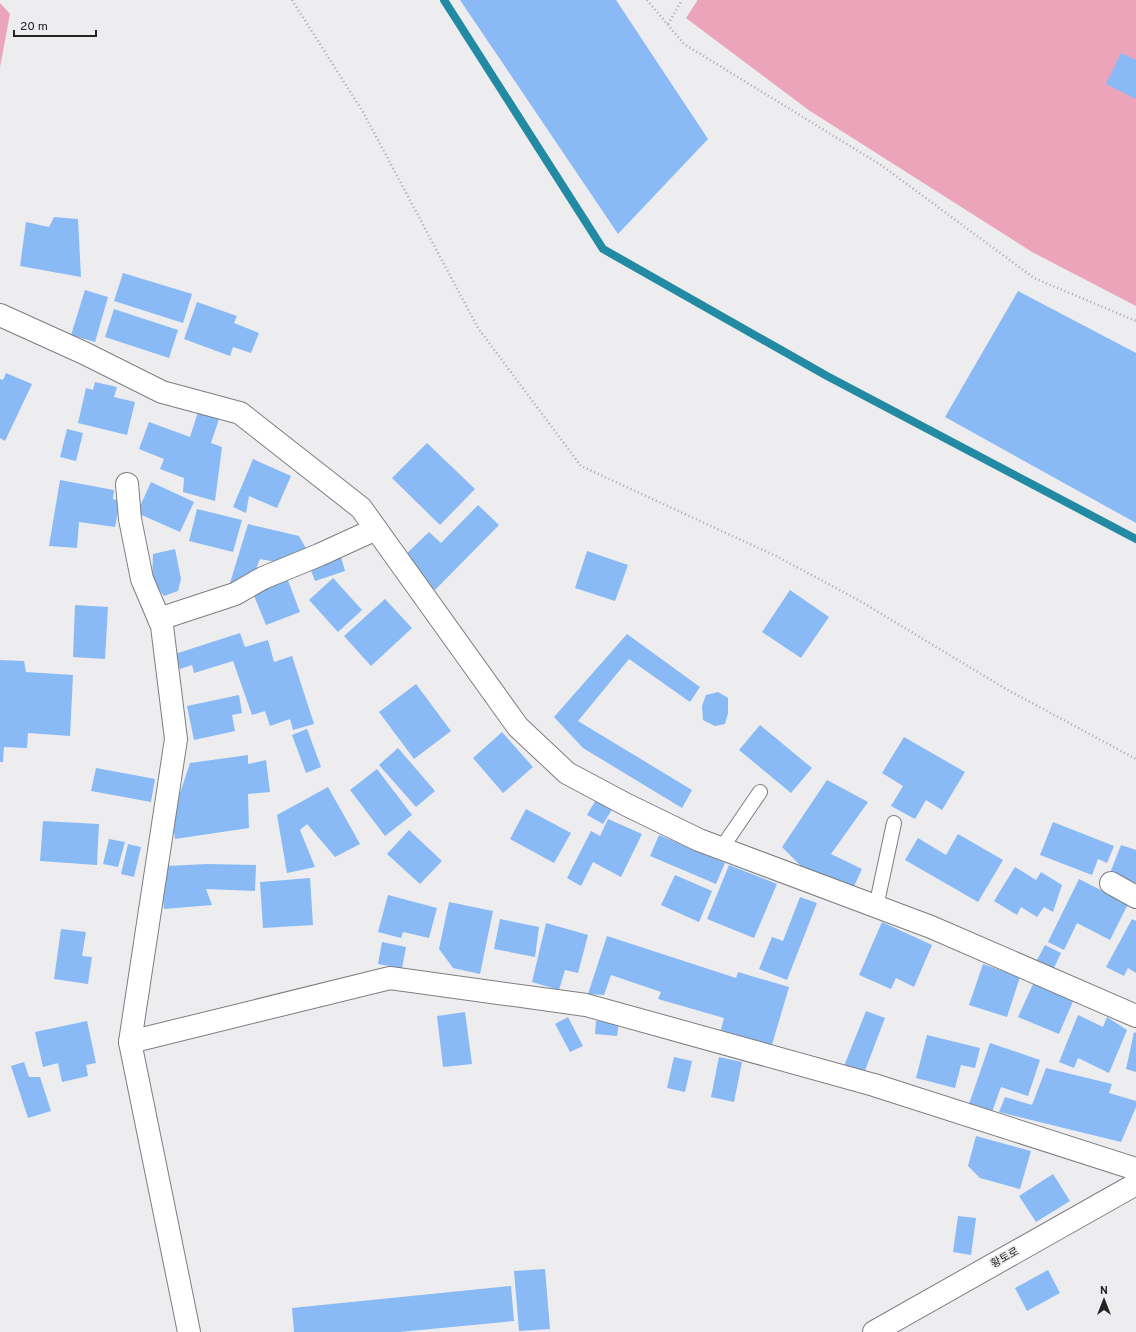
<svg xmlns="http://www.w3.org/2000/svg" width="1136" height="1332" font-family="Overpass,'Noto Sans KR',sans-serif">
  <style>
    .green { fill: #eba4ba }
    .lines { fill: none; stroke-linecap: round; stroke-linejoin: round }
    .stream { stroke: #238aa3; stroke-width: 8 }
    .building { fill: #89baf5 }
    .service-casing { stroke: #7e7e81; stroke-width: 16 }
    .minor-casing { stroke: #7e7e81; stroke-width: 24 }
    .secondary-casing { stroke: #7e7e81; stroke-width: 24 }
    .path { stroke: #a7a7a9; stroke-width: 2.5; stroke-dasharray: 1 3; stroke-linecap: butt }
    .service { stroke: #fff; stroke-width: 14 }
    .minor { stroke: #fff; stroke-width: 22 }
    .secondary { stroke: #fff; stroke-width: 22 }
    .labels { text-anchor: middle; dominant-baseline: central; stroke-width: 3.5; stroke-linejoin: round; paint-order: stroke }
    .street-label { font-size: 11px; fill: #232324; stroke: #ededf0 }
  </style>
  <rect width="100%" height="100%" fill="#ededf0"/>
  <g class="green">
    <path d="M697,0H1136V306L1032,252L810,111L686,18L697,1Z"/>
    <path d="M0,3L10,14L0,67Z"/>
  </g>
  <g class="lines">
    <path class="stream" d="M444,0L603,249L827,376L1136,539"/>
  </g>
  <g class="building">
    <path d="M460,0H616L708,139L618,234Z"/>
    <path d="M1121,53L1136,60V99L1106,84Z"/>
    <path d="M54,217L78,219L81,277L20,266L26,222L49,227Z"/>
    <path d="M123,273L192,294L183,323L114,301Z"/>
    <path d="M85,290L108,297L95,342L71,335Z"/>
    <path d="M1018,291L1136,353V523L945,417Z"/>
    <path d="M197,302L237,316L234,323L259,333L251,353L233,347L230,356L184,339Z"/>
    <path d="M114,309L178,330L169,358L105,337Z"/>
    <path d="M6,373L32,384L5,441L0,438V379L3,380Z"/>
    <path d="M95,382L117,387L114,397L135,402L127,435L78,423L86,388L93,390Z"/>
    <path d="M198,412L219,419L211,443L222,447L215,501L183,492L184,478L160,469L164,459L139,449L149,422L190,437Z"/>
    <path d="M67,429L83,433L76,461L60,457Z"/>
    <path d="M427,443L475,489L440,525L392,478Z"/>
    <path d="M253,459L291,476L277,508L249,496L246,513L233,507Z"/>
    <path d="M60,480L114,490L113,499L120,501L115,527L79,522L77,548L49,546Z"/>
    <path d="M151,482L194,502L180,532L137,513Z"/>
    <path d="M478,505L499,525L435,590L402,558L429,532L441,543Z"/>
    <path d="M197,509L242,520L233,552L189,541Z"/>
    <path d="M248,524L299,536L307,550L281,563L260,559L252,579L230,583Z"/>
    <path d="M175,549L181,579L178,591L164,596L152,581L153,554Z"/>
    <path d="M587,551L628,565L615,601L575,588Z"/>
    <path d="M341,557L345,571L315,581L310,568Z"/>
    <path d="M287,578L300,612L266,625L252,591Z"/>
    <path d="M333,578L362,610L338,632L309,600Z"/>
    <path d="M790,590L829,617L801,658L762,632Z"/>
    <path d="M385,599L412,628L371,666L344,636Z"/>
    <path d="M75,605L108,607L105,659L73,657Z"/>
    <path d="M240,633L245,647L268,640L274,662L292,656L314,724L293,730L290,719L270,726L265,711L252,715L233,661L194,673L192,665L180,669L175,654Z"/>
    <path d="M627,634L700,687L690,702L629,659L578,721L692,790L682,808L583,748L554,717Z"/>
    <path d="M0,660L24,661L26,672L73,675L70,736L28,733L27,748L4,747L3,762H0Z"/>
    <path d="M416,684L451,731L414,759L379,712Z"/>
    <path d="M718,692L728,698V713L725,724L715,726L703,720L702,706L706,695Z"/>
    <path d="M239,695L242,713L232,715L235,731L194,740L187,706Z"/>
    <path d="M760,725L812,768L791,793L739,750Z"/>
    <path d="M307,729L321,767L306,773L292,735Z"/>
    <path d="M502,732L533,767L503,793L473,758Z"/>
    <path d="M904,737L965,772L942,810L926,800L915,819L891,806L903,786L882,773Z"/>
    <path d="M398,748L435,791L416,807L379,765Z"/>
    <path d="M248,755V764L266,760L270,792L248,794L249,828L175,839L172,817L190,763Z"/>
    <path d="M96,768L155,779L151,802L91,791Z"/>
    <path d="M377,769L412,815L385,836L350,790Z"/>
    <path d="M827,780L868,802L831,854L862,869L850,895L807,872L782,847Z"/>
    <path d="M328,787L360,844L335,857L307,824L300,830L315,867L287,873L277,815Z"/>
    <path d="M597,798L613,808L603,824L587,815Z"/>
    <path d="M526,809L571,833L554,863L510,839Z"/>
    <path d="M608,819L642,834L621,877L593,862L581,886L567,878L591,831L600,836Z"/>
    <path d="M43,821L99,824L97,865L40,861Z"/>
    <path d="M1053,822L1114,846L1107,863L1098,859L1092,875L1040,855Z"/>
    <path d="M409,830L442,861L420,884L387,854Z"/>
    <path d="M958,834L1003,860L978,902L905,860L918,838L946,855Z"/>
    <path d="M659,835L725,863L716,884L650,856Z"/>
    <path d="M109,839L125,842L118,867L103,864Z"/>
    <path d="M128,844L141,847L134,877L121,874Z"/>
    <path d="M1121,845L1136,850V883L1110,873Z"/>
    <path d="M207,864L256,865L255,891L206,889L212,905L164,909L161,880L166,866Z"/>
    <path d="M729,865L777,884L754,938L707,919Z"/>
    <path d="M1015,867L1036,880L1041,872L1062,885L1053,912L1044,907L1037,917L1021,907L1017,915L994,901Z"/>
    <path d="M675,875L712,891L699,922L661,905Z"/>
    <path d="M310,878L313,925L263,928L260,882Z"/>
    <path d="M1079,879L1128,904L1110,940L1077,923L1064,950L1048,942Z"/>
    <path d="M388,895L437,908L429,938L403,932L401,938L378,932Z"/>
    <path d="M800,897L817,903L787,980L759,969L772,937L783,941Z"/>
    <path d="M449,902L493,911L480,974L453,968L439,949Z"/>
    <path d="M500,919L539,927L535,957L494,949Z"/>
    <path d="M1132,919L1136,921V973L1128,968L1124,976L1106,967Z"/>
    <path d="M882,922L932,945L914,987L896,978L891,989L859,975Z"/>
    <path d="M546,923L588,935L578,973L565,970L559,990L532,982Z"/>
    <path d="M61,929L86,932L82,956L92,957L88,984L54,979Z"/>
    <path d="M607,936L736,978L738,972L789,987L771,1048L720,1033L724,1018L658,999L661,992L611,975L604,995L588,994Z"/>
    <path d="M382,942L406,947L402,968L378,964Z"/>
    <path d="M1045,945L1061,953L1053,970L1036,962Z"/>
    <path d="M983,964L1020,977L1007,1017L969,1005Z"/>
    <path d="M1034,982L1074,999L1059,1034L1018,1017Z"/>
    <path d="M866,1011L885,1018L864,1073L844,1066Z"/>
    <path d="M465,1012L472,1064L443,1067L437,1016Z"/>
    <path d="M1078,1015L1103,1027L1107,1017L1127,1030L1109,1073L1078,1058L1074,1068L1059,1062Z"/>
    <path d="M568,1017L583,1046L570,1052L555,1024Z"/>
    <path d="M87,1021L96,1063L86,1065L88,1076L62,1082L58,1063L43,1067L35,1032Z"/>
    <path d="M596,1021L619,1022L617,1036L595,1034Z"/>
    <path d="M1134,1032L1136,1033V1072L1126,1069Z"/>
    <path d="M927,1035L980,1048L975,1068L961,1065L955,1088L916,1078Z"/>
    <path d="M990,1043L1040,1060L1028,1096L1001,1087L992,1112L969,1104Z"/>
    <path d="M674,1057L692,1061L685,1092L667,1088Z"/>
    <path d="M719,1057L742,1062L734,1102L711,1097Z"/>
    <path d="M24,1062L29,1077H40L51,1111L28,1118L11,1066Z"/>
    <path d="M1046,1068L1112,1084L1109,1093L1136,1101V1107L1121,1142L999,1112L1005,1097L1032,1105Z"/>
    <path d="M976,1136L1031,1151L1020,1189L980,1178L968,1166Z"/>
    <path d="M1053,1174L1070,1201L1036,1222L1019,1196Z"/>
    <path d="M958,1216L976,1218L971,1255L953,1252Z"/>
    <path d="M545,1269L550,1329L519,1331L514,1271Z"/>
    <path d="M1048,1270L1060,1293L1027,1311L1015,1288Z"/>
    <path d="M511,1286L514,1321L399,1332H294L292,1308Z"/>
  </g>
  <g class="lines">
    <g class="service-casing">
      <g id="service">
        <path d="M721,849L760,792"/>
        <path d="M876,907L894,823"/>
      </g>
    </g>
    <g class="minor-casing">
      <g id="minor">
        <path d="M0,315L84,353L162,392L240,413L361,508L518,727L567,773L627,805L699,840L931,927L1136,1016"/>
        <path d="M127,484L130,519L142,579L162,626L176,739L130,1042L189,1332"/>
        <path d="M159,619L235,594L263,578L319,555L376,529"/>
        <path d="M1111,883L1136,897"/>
        <path d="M130,1042L390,978L586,1005L874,1085L1136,1169"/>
      </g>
    </g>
    <g class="secondary-casing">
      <path id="secondary" d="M874,1332L1136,1184"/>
    </g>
    <g class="path">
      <path d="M292,0L363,112L478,328L581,466L778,557L860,601L1006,689L1136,759"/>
      <path d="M647,0L684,44L881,165L1034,278L1136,321"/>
      <path d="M668,24L682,0"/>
    </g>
    <use href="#service" class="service"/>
    <use href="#minor" class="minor"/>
    <use href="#secondary" class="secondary"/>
  </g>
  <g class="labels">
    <g class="street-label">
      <text transform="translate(1005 1258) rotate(-29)">황토로</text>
    </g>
  </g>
  <g transform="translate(1104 1300)" stroke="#ededf0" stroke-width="3" paint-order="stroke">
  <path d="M0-3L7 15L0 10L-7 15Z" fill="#232324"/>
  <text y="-6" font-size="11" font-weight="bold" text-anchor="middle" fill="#232324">N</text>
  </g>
  <path d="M14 30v6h82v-6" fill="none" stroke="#232324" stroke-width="2"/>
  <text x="20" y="30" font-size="12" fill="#232324" stroke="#ededf0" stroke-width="3" paint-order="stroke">20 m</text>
</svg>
